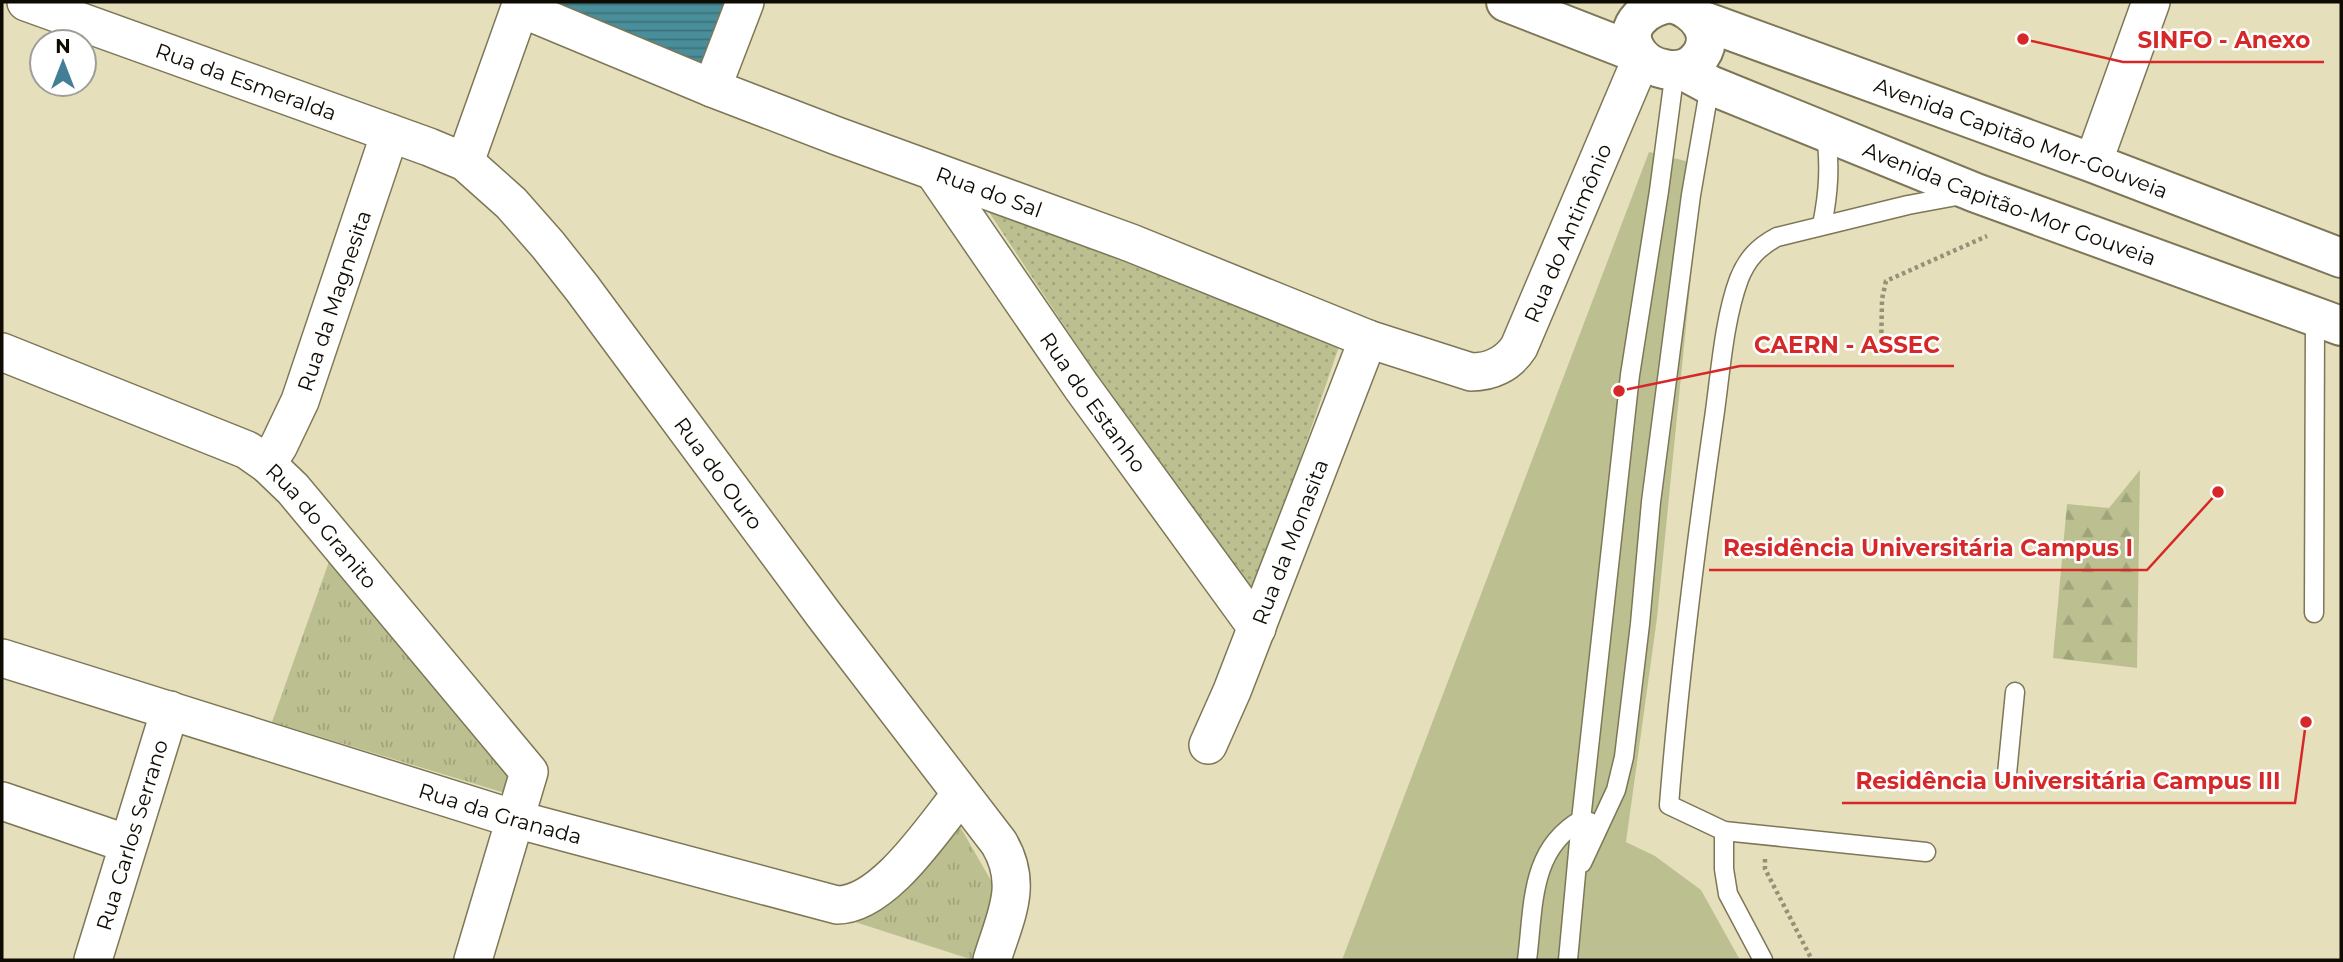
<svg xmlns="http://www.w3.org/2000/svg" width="2343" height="962" font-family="Montserrat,sans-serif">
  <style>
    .grass { fill: url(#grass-dots) }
    .forest { fill: url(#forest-firs) }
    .park { fill: url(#park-tufts) }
    .garden { fill: #bcc091 }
    .water { fill: url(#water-rules) }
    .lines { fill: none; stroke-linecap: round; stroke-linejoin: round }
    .lane-casing { stroke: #7d7757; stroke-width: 21 }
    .street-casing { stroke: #7d7757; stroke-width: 40 }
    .secondary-casing { stroke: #7d7757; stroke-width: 42 }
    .path { stroke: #959076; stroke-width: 4.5; stroke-dasharray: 3.5 3.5; stroke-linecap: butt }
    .lane { stroke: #fff; stroke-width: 18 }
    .street { stroke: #fff; stroke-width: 37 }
    .secondary { stroke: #fff; stroke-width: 38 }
    .labels { text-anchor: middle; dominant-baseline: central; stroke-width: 5; stroke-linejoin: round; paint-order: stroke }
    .street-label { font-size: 21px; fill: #0e0b02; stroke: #fff }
    .leader { fill: none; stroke: #d62828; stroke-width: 2.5 }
    .callout-dot { fill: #d62828; stroke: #fff; stroke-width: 2.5 }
    .callout-label { font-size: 23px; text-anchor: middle; font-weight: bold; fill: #d62828; stroke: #fff; stroke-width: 5; stroke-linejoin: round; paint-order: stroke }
  </style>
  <defs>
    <pattern id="grass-dots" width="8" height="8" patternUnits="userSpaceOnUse" patternTransform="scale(1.75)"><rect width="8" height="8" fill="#bcc091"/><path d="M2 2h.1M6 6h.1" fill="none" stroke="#a0a47b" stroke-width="1.8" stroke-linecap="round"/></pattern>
    <pattern id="forest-firs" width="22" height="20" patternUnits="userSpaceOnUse" patternTransform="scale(1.75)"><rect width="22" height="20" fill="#bcc091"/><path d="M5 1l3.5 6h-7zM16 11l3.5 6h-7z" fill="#a0a47b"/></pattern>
    <pattern id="park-tufts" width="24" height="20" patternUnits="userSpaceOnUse" patternTransform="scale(1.75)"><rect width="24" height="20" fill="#bcc091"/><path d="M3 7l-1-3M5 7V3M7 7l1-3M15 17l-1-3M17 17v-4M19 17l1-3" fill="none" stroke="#a0a47b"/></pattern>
    <pattern id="water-rules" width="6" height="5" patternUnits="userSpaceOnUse" patternTransform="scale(1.75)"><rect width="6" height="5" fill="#498e9a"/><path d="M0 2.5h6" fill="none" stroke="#3b727b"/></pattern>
  </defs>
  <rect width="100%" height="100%" fill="#e6dfbc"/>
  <path class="grass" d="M977,194L1342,338L1250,606Z"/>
  <path class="forest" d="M2140,470L2137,668L2053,658L2067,504L2109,508Z"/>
  <g class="park">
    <path d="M331,556L515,777L508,794L272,722Z"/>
    <path d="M958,823L997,891L981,960H973L855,922Z"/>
  </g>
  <path class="garden" d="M1649,152L1702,165L1657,618L1626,842L1655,856L1701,890L1740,960H1342Z"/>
  <path class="water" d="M558,2H727L704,70L556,8Z"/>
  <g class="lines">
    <g class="lane-casing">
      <g id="lane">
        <path d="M1822,225C1829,191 1830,166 1826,132"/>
        <path d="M2314,613L2315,317"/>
        <path d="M2007,774L2015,692"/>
        <path d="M1724,831V869L1728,894L1763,960"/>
        <path d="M1926,852L1724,831L1669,805C1679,678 1695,551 1713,425C1720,380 1723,322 1739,279C1747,259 1758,247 1777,237L1908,205L1962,195"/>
        <path d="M1582,863L1616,790L1624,757L1640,624L1651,502L1691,195L1710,85"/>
        <path d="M1527,960C1534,907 1529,850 1581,820L1590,822"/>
        <path d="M1568,960L1581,820L1630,375L1659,191L1675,70"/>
      </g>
    </g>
    <g class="street-casing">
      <g id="street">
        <path id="s1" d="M26,2L429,147L465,162L511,203L548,245L582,288L824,615L999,843C1024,885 1005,917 992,960"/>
        <path id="s2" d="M520,8L712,88L837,136L1131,243L1368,339L1471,372C1491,372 1508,364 1519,347L1642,57"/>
        <path d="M712,88L745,2"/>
        <path d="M465,162L522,2"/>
        <path d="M2093,163L2151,2"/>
        <path id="s3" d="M934,172L1081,386L1257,628"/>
        <path id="s4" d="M2,352L247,450L267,464L293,489L529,772L473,960"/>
        <path id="s5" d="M267,464L279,445L300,401L390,133"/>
        <path id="s6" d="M2,658L515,819L837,905C884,905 933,828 961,794"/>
        <path id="s7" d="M1208,745L1232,691L1368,339"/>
        <path d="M2,801L128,844"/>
        <path id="s8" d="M93,960L170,710"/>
      </g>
    </g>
    <g class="secondary-casing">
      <g id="secondary">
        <path d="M1506,2L1637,53"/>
        <path d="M1671,3C1697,9 1719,36 1697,60C1682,78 1647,70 1636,50C1621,24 1649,6 1671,3Z"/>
        <path id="s9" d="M1701,20L2093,163L2341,258"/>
        <path id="s10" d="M1682,70L1710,85L1976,193L2341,326"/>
      </g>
    </g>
    <g class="path">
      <path d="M1881,354L1882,299L1886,281L1987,236"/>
      <path d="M1765,859V869L1812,960"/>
    </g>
    <use href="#lane" class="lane"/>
    <use href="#street" class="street"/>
    <use href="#secondary" class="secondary"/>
  </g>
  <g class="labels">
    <g class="street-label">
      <text stroke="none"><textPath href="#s1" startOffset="234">Rua da Esmeralda</textPath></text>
      <text stroke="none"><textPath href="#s9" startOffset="341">Avenida Capitão Mor-Gouveia</textPath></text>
      <text stroke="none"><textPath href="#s2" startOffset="504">Rua do Sal</textPath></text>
      <text stroke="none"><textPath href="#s10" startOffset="354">Avenida Capitão-Mor Gouveia</textPath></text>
      <text stroke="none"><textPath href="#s2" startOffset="1199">Rua do Antimônio</textPath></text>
      <text stroke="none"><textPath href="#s5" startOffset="177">Rua da Magnesita</textPath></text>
      <text stroke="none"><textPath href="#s3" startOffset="280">Rua do Estanho</textPath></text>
      <text stroke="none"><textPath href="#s1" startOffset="870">Rua do Ouro</textPath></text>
      <text stroke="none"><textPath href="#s4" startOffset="371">Rua do Granito</textPath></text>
      <text stroke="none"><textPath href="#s7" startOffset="219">Rua da Monasita</textPath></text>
      <text stroke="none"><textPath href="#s6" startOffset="522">Rua da Granada</textPath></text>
      <text stroke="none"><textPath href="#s8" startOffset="131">Rua Carlos Serrano</textPath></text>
    </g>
  </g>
  <path class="leader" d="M2023 39L2123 62H2324M1619 391L1740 366H1954M2218 492L2147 570H1709M2306 722L2295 803H1842"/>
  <g class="callout-dot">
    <circle cx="2023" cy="39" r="7"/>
    <circle cx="1619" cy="391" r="7"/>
    <circle cx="2218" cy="492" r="7"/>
    <circle cx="2306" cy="722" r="7"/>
  </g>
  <g class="callout-label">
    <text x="2224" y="48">SINFO - Anexo</text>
    <text x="1847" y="353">CAERN - ASSEC</text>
    <text x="1928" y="556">Residência Universitária Campus I</text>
    <text x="2068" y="789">Residência Universitária Campus III</text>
  </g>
  <rect width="2343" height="962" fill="none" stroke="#0e0b02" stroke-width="7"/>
  <g transform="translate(63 63)"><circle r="33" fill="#ffffff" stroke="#9f9d9a" stroke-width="2"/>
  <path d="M0-5L12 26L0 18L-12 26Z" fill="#427f96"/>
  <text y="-10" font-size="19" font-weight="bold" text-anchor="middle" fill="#0e0b02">N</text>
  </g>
</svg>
